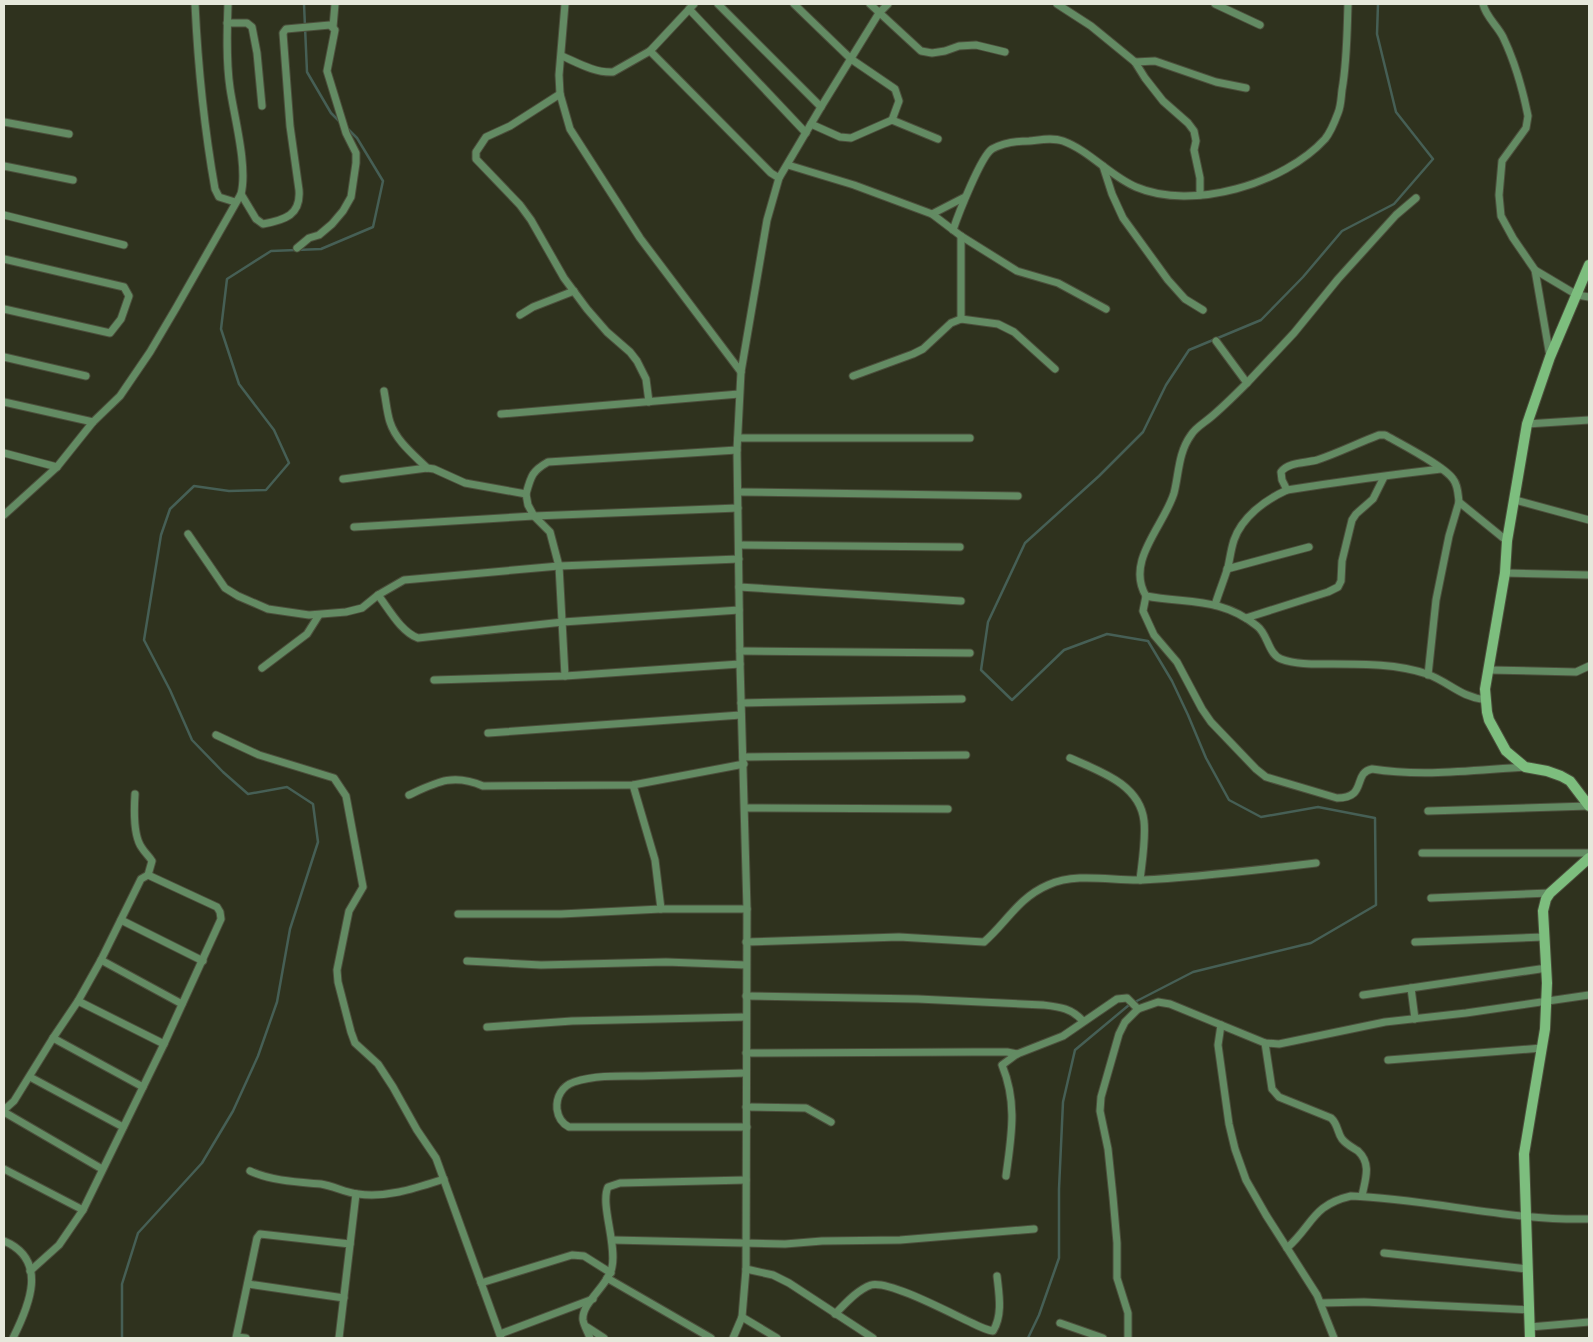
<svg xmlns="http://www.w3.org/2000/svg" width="1593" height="1342" font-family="'Noto Sans',sans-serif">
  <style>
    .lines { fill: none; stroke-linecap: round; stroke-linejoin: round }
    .stream { stroke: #465f55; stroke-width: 2.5 }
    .street-casing { stroke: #4c4f3c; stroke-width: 9 }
    .secondary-casing { stroke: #4c4f3c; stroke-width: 12 }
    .street { stroke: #638b63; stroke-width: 7 }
    .secondary { stroke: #7dbe7e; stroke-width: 10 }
  </style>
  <rect width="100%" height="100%" fill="#2f321e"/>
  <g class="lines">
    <g class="stream">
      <path d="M304,4L307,72L331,113L340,122"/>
      <path d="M122,1338V1284L138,1233L202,1163L233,1111L258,1056L277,1002L290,929L318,842L313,804L287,787L248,794L223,772L192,740L170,690L144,640L161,535L170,509L194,486L229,491L266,490L289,463L274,430L239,384L221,329L227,279L271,251L321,249L373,227L383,181L357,138L348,129"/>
      <path d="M1028,1338L1039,1315L1059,1258V1189L1063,1102L1075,1050L1129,1005L1193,972L1311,943L1376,905L1375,818L1318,807L1261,817L1229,800L1206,758L1188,715L1172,681L1148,641L1107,634L1064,650L1012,700L981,670L988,622L1025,543L1099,476L1143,432L1166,385L1189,350L1261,320L1303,277L1342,231L1394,204L1433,159L1396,112L1377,34L1378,4"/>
    </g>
    <g class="street-casing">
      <g id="street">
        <path d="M195,4C198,67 204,127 215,189L219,197L235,202"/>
        <path d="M565,4L559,75L560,94L570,129L640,238L741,372"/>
        <path d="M718,4L821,107"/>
        <path d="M794,4L851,59L895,89L899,101L892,120"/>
        <path d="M870,4L921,51L932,53L945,51L959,46L976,45L1005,52"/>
        <path d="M1057,4L1091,26L1135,62L1145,78L1163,101L1188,123L1194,131L1196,141L1194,150L1200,178V195"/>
        <path d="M1215,4L1260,25"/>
        <path d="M1483,4C1486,17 1497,25 1503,37C1514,60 1523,91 1528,116L1526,128L1502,161L1499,195L1501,216L1513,238L1535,270L1550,357"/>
        <path d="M689,9L806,133"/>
        <path d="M227,23H247L252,27L257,53L262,106"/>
        <path d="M333,27L335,4"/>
        <path d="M650,51L694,4"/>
        <path d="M562,56C578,63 595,73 613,72L650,51L771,173L779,178"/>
        <path d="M1135,62L1155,61L1216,82L1246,88"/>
        <path d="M560,94L510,126L486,137L476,152V159L520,205L531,220L564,278L587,309L607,332L630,352L637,361L646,379L649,402"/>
        <path d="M4,122L69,134"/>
        <path d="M811,124L840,137L851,138L892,120L938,139"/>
        <path d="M788,165L854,185L932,214L961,236L1017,271L1058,283L1106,309"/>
        <path d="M4,166L73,180"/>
        <path d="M1103,166L1112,194L1123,218L1168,280L1185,299L1203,310"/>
        <path d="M241,194L256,219L263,224C285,220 301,215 299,190L290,126L283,33L286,29L330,25L335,30L327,71L346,133L356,153V163L351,197L343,211L332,224L319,235L309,238L297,248"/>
        <path d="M932,214L965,197"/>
        <path d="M4,215L124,245"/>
        <path d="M953,230C958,215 981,156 992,149C1003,143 1017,141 1029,141C1040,140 1052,137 1063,141C1090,151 1110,176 1136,187C1192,211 1284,184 1325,139C1330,133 1335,121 1338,113C1341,106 1341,98 1342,90C1347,62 1347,33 1348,4"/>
        <path d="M961,236V319"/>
        <path d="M4,259L124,287L129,296L121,319L110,333L4,309"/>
        <path d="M1535,270L1577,295L1589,297"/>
        <path d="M520,315L533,307L574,291"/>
        <path d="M1216,341L1247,383C1235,395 1223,407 1211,417C1204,423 1195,428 1191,435C1178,453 1179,474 1174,493C1164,526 1125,561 1146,596C1188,604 1221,597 1257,626C1268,634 1268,654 1281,659C1297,665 1316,664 1333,664C1364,664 1398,664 1427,674C1449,682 1460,697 1486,700"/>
        <path d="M4,357L86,376"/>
        <path d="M853,376L913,354L923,349L951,323L961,319L998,324L1014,332L1055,369"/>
        <path d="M1247,383L1294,333L1338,279L1396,215L1416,198"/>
        <path d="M384,391C386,401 387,413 390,422C396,441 414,455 427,468"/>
        <path d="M4,402L93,422"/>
        <path d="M501,414L739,394"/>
        <path d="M1527,424L1589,420"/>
        <path d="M738,438H970"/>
        <path d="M4,453L57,467"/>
        <path d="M343,479L427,468L434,469L465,483L526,494L528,505L534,516L550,532L559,566L565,676"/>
        <path d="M1287,490L1282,480L1281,472C1288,462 1306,463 1317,460C1338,453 1358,443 1379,435H1385C1401,444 1444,466 1453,479C1458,485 1458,494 1459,502L1507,541"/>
        <path d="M739,492L1018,496"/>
        <path d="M526,494C531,476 532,471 548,462L737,450"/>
        <path d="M1515,500L1589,520"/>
        <path d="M4,515L57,467L93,422L120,396L150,352L176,308L241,194C248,167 234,116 230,88C226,61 227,31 228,4"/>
        <path d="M354,527L534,516L738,508"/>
        <path d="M188,534L225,588L238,596L268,609L309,615L346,612L362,608L378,595L404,580L559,566L739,559"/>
        <path d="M739,545L960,547"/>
        <path d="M1227,569L1309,547"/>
        <path d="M1505,573L1589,575"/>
        <path d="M739,587L961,601"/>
        <path d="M378,595C389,609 401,632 418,638L563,622L739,610"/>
        <path d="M1146,596L1143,611L1154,635L1177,662L1202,709L1211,722L1256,769L1266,777L1337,798C1368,798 1352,773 1372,769C1423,777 1474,770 1525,767"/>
        <path d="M1215,605C1219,592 1224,580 1228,567C1230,558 1231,549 1234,540C1242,517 1265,500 1287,490C1338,482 1389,475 1441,469"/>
        <path d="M1246,618L1328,592L1338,587L1341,581L1342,561L1352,520L1356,514L1373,499L1384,477"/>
        <path d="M740,651L970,653"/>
        <path d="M262,668L307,634L319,615"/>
        <path d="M1489,670L1576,672L1589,666"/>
        <path d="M1428,675L1436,600L1449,536L1459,502"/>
        <path d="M434,680L565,676L740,664"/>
        <path d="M741,703L962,699"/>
        <path d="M488,733L741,715"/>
        <path d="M216,735L259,755L334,778L346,796L363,887L349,911L337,970L338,982L351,1032L355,1043L378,1064L393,1087L417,1130L436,1158L501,1338"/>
        <path d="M743,757L966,755"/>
        <path d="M1070,758C1099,771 1140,784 1144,821C1146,839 1142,862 1140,880"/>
        <path d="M633,785L655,860L661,909"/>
        <path d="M409,795C437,782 453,773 483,786L633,785L744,764"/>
        <path d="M745,808L948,809"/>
        <path d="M1428,811L1589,806"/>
        <path d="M1422,853H1589"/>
        <path d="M1431,898L1550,893"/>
        <path d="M458,914H561L661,909H747"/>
        <path d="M121,920L203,961"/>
        <path d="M746,942L899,937L984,942C1007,922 1018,898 1048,885C1077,872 1112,881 1142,880C1200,877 1258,870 1316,863"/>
        <path d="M1415,942L1544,937"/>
        <path d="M101,960L182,1004"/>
        <path d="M467,961L541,965L666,962L746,965"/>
        <path d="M1411,988L1415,1019"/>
        <path d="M1363,995L1547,968"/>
        <path d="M746,996L918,999L1043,1005C1060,1007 1071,1008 1083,1021"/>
        <path d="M78,1001L164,1044"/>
        <path d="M1221,1025L1218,1045L1229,1124L1235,1149L1246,1180L1266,1215L1317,1295L1334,1338"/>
        <path d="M487,1027L572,1021L746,1017"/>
        <path d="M53,1038L143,1087"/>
        <path d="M1265,1043L1272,1089L1279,1097L1331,1118C1338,1124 1337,1132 1342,1139C1347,1145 1352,1147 1358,1151C1372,1164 1365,1180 1362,1196"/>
        <path d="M746,1053L973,1052H1007L1017,1054"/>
        <path d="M1388,1060L1542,1048"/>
        <path d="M746,1073C711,1074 677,1075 642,1076C620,1076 596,1075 574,1082C562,1086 556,1097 557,1109C558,1117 561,1123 569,1127H747"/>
        <path d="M30,1077L123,1127"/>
        <path d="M746,1107L806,1108L831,1122"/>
        <path d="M4,1110L14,1101L53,1038L78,1001L101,960L141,879L148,875L152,861C149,856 145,853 142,848C133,836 134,809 135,794"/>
        <path d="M4,1112L102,1169"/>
        <path d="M4,1169L83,1210"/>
        <path d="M250,1171C272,1181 297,1182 321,1184C334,1186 346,1193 358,1194C388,1198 416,1188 444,1179"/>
        <path d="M1006,1176C1011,1137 1018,1104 1002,1065L1017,1054L1063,1036L1117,999L1127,998L1138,1009"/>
        <path d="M612,1240L785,1244L822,1241L900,1240L1034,1229"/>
        <path d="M4,1241C49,1260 29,1306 13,1338"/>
        <path d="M1287,1248C1313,1225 1312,1205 1351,1196C1430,1199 1509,1221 1589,1219"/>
        <path d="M1384,1253L1527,1269"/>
        <path d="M746,1269L773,1275L789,1283L873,1338"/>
        <path d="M30,1271L59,1245L83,1210L164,1044L221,919L220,912L217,907L148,875"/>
        <path d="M607,1278L711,1338"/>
        <path d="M481,1283L572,1255L584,1256L611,1273"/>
        <path d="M248,1284L344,1298"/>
        <path d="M1321,1303L1364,1302L1529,1310"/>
        <path d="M835,1314C845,1304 857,1290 871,1285C889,1280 952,1314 972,1323C978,1326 986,1330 993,1331C1003,1315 999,1294 997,1276"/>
        <path d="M742,1317L777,1338"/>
        <path d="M1060,1323L1103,1338"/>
        <path d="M587,1327L604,1338"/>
        <path d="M1530,1327L1589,1322"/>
        <path d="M500,1334L593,1299"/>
        <path d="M237,1337L246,1338"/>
        <path d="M236,1338L257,1238L260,1234L350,1244"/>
        <path d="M339,1338L356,1194"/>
        <path d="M590,1338C588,1332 584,1326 583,1320C581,1303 609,1285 612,1267C617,1244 600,1204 608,1187L620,1183L746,1180"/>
        <path d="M733,1338L742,1317L746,1269L747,909L740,664L737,450L741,372L767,220L779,178L821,107L879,13L888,4"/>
        <path d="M1128,1338V1313L1117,1278V1243L1113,1197L1108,1149L1100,1111L1101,1097L1119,1034L1125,1022L1138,1009L1158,1002L1170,1004L1265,1043L1279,1044L1385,1022L1466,1013L1589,995"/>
      </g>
    </g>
    <g class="secondary-casing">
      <g id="secondary">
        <path d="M1589,265L1550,357L1527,424L1507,541L1505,573L1485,689L1487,712L1489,720L1506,751L1525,767L1547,771L1561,776L1570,781L1589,806"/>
        <path d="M1530,1338L1524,1154L1545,1029L1547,983L1543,911L1546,899L1550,893L1589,858"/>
      </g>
    </g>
    <use href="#street" class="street"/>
    <use href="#secondary" class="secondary"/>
  </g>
  <rect width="1593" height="1342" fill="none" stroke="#e6e8db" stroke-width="10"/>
</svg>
